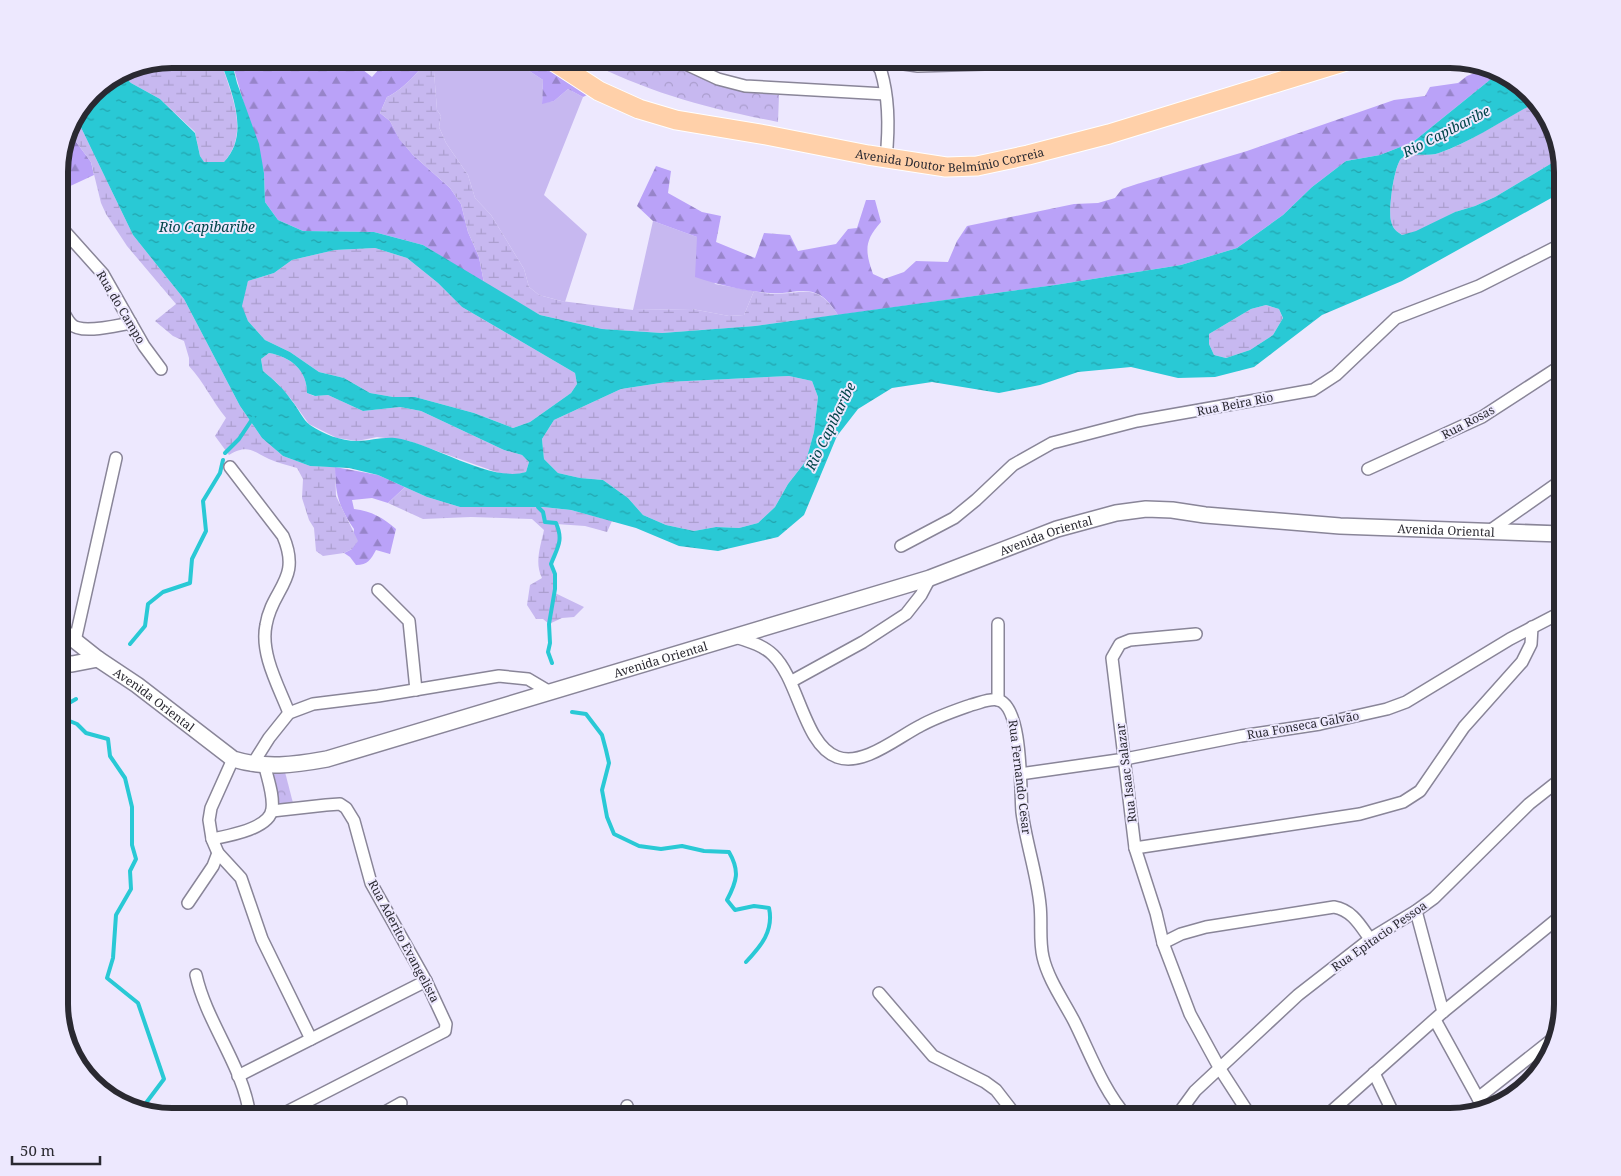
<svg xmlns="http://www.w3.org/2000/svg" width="1621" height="1176" font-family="'Noto Serif',serif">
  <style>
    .green { fill: #c7b8f0 }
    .forest { fill: url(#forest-firs) }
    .wetland { fill: url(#wetland-marsh) }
    .park { fill: url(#park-crowns) }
    .water { fill: url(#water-ripples); fill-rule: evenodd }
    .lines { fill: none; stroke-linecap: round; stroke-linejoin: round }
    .stream { stroke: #29c9d5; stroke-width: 4 }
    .minor-casing { stroke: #898598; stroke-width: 14 }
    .tertiary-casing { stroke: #898598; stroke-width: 18 }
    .primary-casing { stroke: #fff; stroke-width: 21 }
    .minor { stroke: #fff; stroke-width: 11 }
    .tertiary { stroke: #fff; stroke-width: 15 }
    .primary { stroke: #ffd0a9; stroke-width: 19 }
    .labels { text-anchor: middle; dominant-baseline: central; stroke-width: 4; stroke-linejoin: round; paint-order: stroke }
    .street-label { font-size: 12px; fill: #2a2931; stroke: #ede8fe }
    .water-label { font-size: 14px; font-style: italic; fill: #004449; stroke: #ede8fe }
    .rim { fill: none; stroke: #2a2931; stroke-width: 6 }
  </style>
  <defs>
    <pattern id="forest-firs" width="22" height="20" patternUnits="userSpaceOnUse" patternTransform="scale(1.25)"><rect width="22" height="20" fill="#baa2f8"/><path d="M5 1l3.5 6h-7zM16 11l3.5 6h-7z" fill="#9784c9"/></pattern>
    <pattern id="wetland-marsh" width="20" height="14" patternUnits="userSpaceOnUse" patternTransform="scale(1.25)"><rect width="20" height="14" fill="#c7b8f0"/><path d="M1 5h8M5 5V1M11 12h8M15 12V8" fill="none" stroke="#ab9ece"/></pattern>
    <pattern id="park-crowns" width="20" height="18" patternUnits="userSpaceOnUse" patternTransform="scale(1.25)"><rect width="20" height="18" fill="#c7b8f0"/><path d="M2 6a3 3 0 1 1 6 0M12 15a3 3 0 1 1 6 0" fill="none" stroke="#ab9ece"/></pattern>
    <pattern id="water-ripples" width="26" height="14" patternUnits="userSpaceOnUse" patternTransform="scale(1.25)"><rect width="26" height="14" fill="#29c9d5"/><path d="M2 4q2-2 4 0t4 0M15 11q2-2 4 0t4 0" fill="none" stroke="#23a3ad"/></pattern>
  </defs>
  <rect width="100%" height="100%" fill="#ede8fe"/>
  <g class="green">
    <path d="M433,59H511L543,80L542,103L554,101L568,89L583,97L544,195L587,234L565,302L539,295L529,287L524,269L491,215L475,198L468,175L446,143L439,127L441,116L437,110Z"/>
    <path d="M653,221L697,237L715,284L754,291L744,315L729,316L692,309L633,310Z"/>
  </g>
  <g class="forest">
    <path d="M231,59H349L372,77L388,59H426C422,71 399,92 387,97L380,113L390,121L399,138L413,155L450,188L461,204L468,232L479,257L484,283L423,245L374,232L303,231L278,220L265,202L264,173Z"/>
    <path d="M511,59H535L589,94L583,97L568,89L554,101L542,104L543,80Z"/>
    <path d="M1482,70L1496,75L1413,142L1380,155L1346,161L1312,187L1283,215L1237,248L1181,265L1055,285L838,315C833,308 828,300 820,295C804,286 787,295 770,293C745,291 719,285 695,277L697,237L653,221L637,206L656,166L671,171L668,193L702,212L721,216L716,242L755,258L764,233L790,235L798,251L836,244L848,229L857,228L866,200H875L881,222C864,241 865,251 873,274L884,279L904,272L916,261L948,262L957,241L967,226L1074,204L1098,203L1115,198L1122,189L1137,184L1247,151L1394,100L1425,96L1430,87L1458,83L1467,76Z"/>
    <path d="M68,131L91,162L94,175L66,188L61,179L64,172L60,161Z"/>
    <path d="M335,467L378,475L405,487L388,503L372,498L352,500L354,509C372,511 383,518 396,529L390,554L376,550C371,559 368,565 356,565L350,557L344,553L352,549L354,529C339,508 335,493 335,467Z"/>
  </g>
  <g class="wetland">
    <path d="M172,59H220C230,92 251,133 224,162L204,163L200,156L195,132L160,99L131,83L120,73L129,67Z"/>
    <path d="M426,59H433L437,110L441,116L439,127L446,143L468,175L475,198L491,215L524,269L529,287L539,295L561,301L633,310L692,309L729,316L744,315L754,291C760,292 767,294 773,294C806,294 816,282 838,315L755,326L662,333L602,329L540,315L484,283L479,257L468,232L461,204L450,188L413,155L399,139L390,121L380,113L387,97C399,92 422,71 426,59Z"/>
    <path d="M1535,103L1550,121L1560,161L1552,163L1495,197L1475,206L1455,212L1416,232L1402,235C1396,231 1393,229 1391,221C1388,212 1394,163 1402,158C1412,152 1428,157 1439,153C1471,142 1505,118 1535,103Z"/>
    <path d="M75,115L133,235L184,299L240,406L262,438L283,456L310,466L335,467L336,496L358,541L352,549L344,553L323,556L316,551L314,528L309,520L302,498L303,479L297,468C288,465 278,463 269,459C252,451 248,444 229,455L215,436L226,418C212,401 204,382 189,366V358L184,341L173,336L155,321L176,304L127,246L106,214L101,203L91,162L68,131Z"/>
    <path d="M375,248L407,258L438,283L462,307L575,373L577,384L571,393L530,422L513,428L474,413L415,397H393L370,393L344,378L319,372L290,352L265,340L248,321L241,306L248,281L274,273L292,260L335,250Z"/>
    <path d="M1266,305L1279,309L1283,318L1273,335L1250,350L1226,358L1214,355L1209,344V334L1251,309Z"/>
    <path d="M269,353C291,357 307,370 307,393L314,396L328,395L363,411L400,407L421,411L504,450L522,455L529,462L526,472L512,476L496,472L409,441L377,437L357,441L337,438L309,424L291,399L276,382L263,371L261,359Z"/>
    <path d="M789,376L812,381L818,397L814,432L806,461L788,484L775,507L758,523L739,528L716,527L694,531L666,525L643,515L628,498L603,480L580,478L558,473L544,459L542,439L554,420L621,389L667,382Z"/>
    <path d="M405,487L427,497L460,507H543L571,510L612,521L607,532L585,526L556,524C565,543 558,547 551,564L555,574V593L584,607L574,617L562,618L549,624L543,619H536L527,605L530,585L542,578C534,562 541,545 544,530L532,519L471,517L423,519L388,503Z"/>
  </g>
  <g class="park">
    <path d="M583,59H662L709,82L744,92L779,95L778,122C706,108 649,93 583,59Z"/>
    <path d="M285,772L293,803L286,805L277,803L271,773Z"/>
  </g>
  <path class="water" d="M220,59H231L237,83L259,144L264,173L265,202L278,220L303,231L374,232L423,245L540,315L602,329L662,333L755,326L1055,285L1181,265L1237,248L1283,215L1312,187L1346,161L1380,155L1413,142L1496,75L1518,82L1535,103C1504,119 1472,142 1439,153C1428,157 1412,152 1402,158C1394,163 1388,212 1391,221C1393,229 1396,231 1402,235L1416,231L1455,212L1475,206L1495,197L1552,163L1560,161L1562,192L1402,281L1322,315L1254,367L1215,377L1178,378L1131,367L1078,372L1040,385L999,393L932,382L892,388L858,409L837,436L804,515L778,537L718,551L679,546L636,528L571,510L543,507H460L427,497L378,475L349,468L310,466L283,456L262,438L240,406L184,299L133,235L75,115L97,87L120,73L131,83L160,99L195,133L200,156L204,162H224C251,134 231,91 220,59ZM375,248L407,258L438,283L462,307L575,373L577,384L571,393L530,422L513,428L474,413L415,397H393L370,393L344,378L319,372L290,352L265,340L248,321L242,306L248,281L274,273L292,260L335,250ZM1266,305L1279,309L1283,318L1273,335L1250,350L1226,358L1214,355L1209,344V334L1251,309ZM269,353C291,357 307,370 307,393L315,396L328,395L363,411L400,407L421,411L504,450L522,455L529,462L526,472C490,483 433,443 395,438C381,437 370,441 357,441C341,441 323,434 310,425C303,420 298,408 292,401C284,389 274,380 263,371L261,359ZM789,376L812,381L818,397L814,432L806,461L788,484L775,507L758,523L739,528L716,527L694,531L666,525L643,515L628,498L603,480L580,478L558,473L544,459L542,439L554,420L621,389L667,382Z"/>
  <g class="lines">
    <g class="stream">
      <path d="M225,453L239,439L253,418"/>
      <path d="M538,502V507L543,512L545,522L556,523C564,541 557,548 551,564L555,574V589L549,624L550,643L548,652L552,663"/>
      <path d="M130,644L145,626L148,604L163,592L190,583L192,559L206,531L203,501L220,473L223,460"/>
      <path d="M76,699L62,707V718L77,724L86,733L108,739L110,756L125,778L132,807V845L136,859L130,871L131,889L116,915L113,958L107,978L138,1003L164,1079L143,1107"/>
      <path d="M572,712L586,714L602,735L606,750L609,763L602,790L607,817L614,834L639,846L661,849L682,846L704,851L729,852C740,871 737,881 727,900L735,910L754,906L769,908C774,931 761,946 746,962"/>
    </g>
    <g class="minor-casing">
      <g id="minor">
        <path d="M675,59L718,79L745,86L885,94"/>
        <path d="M871,59C874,62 879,66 881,71C889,98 889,130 886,158"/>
        <path d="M1239,59L1241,62"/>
        <path d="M890,62L918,66L1022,63L1052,59"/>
        <path d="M59,225L103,274L144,346L161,369"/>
        <path d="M59,303C63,310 66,319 71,324C81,335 118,325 131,323"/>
        <path d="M230,467L283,536C302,580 272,588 266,625C260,654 279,687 289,713"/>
        <path d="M1368,469L1482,417L1562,365"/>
        <path d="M1488,532L1562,480"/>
        <path d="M901,546L954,518L976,500L1013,465L1052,443L1137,421L1313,390L1336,375L1396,318L1479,286L1562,244"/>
        <path d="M378,590L409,621L416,690"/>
        <path d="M998,624V700"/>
        <path d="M1196,634L1130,640L1120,644L1112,658L1135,848L1156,913L1163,943L1190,1014L1220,1069L1251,1117"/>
        <path d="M735,637C748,641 763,645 773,655C799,680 804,745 837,757C863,767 898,737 920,726C936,717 954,711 971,705C980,703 989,698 998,700C1023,706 1020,790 1022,812C1026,843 1037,874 1040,905C1042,922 1039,940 1043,957C1048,979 1063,1000 1074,1021C1090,1053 1103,1090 1127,1117"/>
        <path d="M75,641L116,458"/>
        <path d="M792,681L863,642L906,614L921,595L930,578"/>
        <path d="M233,759L211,808L209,820L212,839L218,853L241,878L262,939L311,1039"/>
        <path d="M252,765L269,738L289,713L313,704L378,696L499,676L528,679L550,692"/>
        <path d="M1020,774L1125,759L1241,736L1320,724L1387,709L1406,702L1510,639L1562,612"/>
        <path d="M272,811L326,805L340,804L346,808L354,821L371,883L426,981L446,1024L445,1031L441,1033L277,1117"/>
        <path d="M212,839C227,836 270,829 272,809C274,796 268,780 265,767"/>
        <path d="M1135,848L1360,814L1403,802L1420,791L1464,727L1522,662L1531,644L1532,627"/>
        <path d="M188,903L213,866L218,853"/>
        <path d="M1416,911L1443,1012"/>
        <path d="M1163,943L1181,934L1206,927L1334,907C1352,910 1360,925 1370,939"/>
        <path d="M196,975C207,1024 244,1067 250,1117"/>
        <path d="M879,993L933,1056L985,1082L996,1090L1017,1117"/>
        <path d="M1435,1020L1484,1109"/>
        <path d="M1374,1073L1395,1117"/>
        <path d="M238,1076L426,981"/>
        <path d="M1478,1098L1550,1041"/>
        <path d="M376,1117L401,1103"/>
        <path d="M625,1117L627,1106"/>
        <path d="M1176,1117L1195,1091L1298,995L1370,939L1416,911L1434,898L1529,804L1562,778"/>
        <path d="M1325,1117L1443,1012L1562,915"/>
      </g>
    </g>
    <g class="tertiary-casing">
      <g id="tertiary">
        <path id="s1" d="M59,628L98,659L137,685L233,759C265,769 294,765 327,759L930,578L1057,529L1116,513L1146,509L1172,510L1205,515L1340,526L1562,534"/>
        <path d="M59,663L72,664L98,659"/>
      </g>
    </g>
    <g class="primary-casing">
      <g id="primary">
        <path id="s2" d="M550,59L599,91L639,109L676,120L766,135L868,155L946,167L977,166L1028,155L1109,134L1353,59"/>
      </g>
    </g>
    <use href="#minor" class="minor"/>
    <use href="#tertiary" class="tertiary"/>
    <use href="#primary" class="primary"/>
  </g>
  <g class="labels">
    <g class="street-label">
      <text stroke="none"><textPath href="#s2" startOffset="419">Avenida Doutor Belmínio Correia</textPath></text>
      <text transform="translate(121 307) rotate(59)">Rua do Campo</text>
      <text transform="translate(1235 404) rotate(-11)">Rua Beira Rio</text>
      <text transform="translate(1468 422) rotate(-28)">Rua Rosas</text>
      <text stroke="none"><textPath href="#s1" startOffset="1471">Avenida Oriental</textPath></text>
      <text stroke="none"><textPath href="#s1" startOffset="1066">Avenida Oriental</textPath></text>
      <text stroke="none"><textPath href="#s1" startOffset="661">Avenida Oriental</textPath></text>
      <text stroke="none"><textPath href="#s1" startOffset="119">Avenida Oriental</textPath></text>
      <text transform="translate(1303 725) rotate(-10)">Rua Fonseca Galvão</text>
      <text transform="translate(1126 773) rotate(-97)">Rua Isaac Salazar</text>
      <text transform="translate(1020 777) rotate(83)">Rua Fernando Cesar</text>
      <text transform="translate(1379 936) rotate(-35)">Rua Epitacio Pessoa</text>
      <text transform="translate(404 941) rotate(62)">Rua Aderito Evangelista</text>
    </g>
    <g class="water-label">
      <text transform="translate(1446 131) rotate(-27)">Rio Capibaribe</text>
      <text x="207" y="226">Rio Capibaribe</text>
      <text transform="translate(830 426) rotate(-64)">Rio Capibaribe</text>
    </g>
  </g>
  <path d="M0 0H1621V1176H0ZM172 68H1450A104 104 0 0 1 1554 172V1004A104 104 0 0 1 1450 1108H172A104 104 0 0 1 68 1004V172A104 104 0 0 1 172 68Z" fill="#ede8fe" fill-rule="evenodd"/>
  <path class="rim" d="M172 68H1450A104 104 0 0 1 1554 172V1004A104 104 0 0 1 1450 1108H172A104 104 0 0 1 68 1004V172A104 104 0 0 1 172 68Z"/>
  <path d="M12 1156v8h88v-8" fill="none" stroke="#2a2931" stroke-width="2.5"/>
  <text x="20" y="1156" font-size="15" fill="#2a2931" stroke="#ede8fe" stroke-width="4" paint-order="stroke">50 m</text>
</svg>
